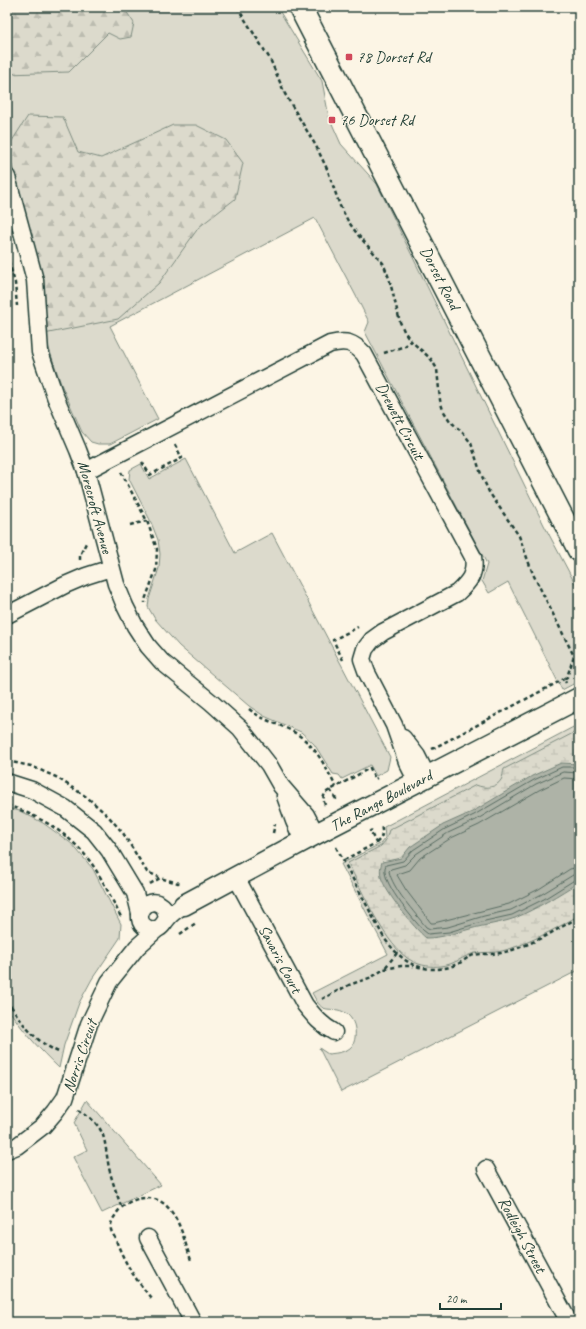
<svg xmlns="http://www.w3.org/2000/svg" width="586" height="1329" font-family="Caveat,sans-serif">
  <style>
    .green { fill: #dcdacc; stroke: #7e8c80 }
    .forest { fill: url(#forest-firs); stroke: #7e8c80 }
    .wetland { fill: url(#wetland-marsh); stroke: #7e8c80 }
    .water { fill: #aeb3a7; stroke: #758479 }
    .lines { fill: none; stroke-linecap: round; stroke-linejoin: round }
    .shore { stroke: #586c62; stroke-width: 1 }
    .minor-casing { stroke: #1f3d34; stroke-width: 19 }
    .tertiary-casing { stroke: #1f3d34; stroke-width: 23 }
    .primary-casing { stroke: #1f3d34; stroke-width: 25 }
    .path { stroke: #1f3d34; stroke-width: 2.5; stroke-dasharray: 4 3; stroke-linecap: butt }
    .minor { stroke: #fcf5e5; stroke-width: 16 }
    .tertiary { stroke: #fcf5e5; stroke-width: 20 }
    .primary { stroke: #fcf5e5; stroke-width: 22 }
    .poi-dot { fill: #d1495b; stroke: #fcf5e5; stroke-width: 1.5 }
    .labels { text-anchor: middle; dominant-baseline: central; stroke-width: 3; stroke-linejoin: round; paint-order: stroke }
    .poi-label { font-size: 16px; fill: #1f3d34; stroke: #fcf5e5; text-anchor: start }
    .street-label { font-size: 16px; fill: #1f3d34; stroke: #fcf5e5 }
  </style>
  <defs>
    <pattern id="forest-firs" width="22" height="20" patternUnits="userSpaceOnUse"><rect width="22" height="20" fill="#dcdacc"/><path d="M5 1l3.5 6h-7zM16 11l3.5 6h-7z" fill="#bcbcb0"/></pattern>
    <pattern id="wetland-marsh" width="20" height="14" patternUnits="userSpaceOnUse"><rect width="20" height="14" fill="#dcdacc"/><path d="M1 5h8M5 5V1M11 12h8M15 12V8" fill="none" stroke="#bcbcb0"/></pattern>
  </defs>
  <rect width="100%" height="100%" fill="#fcf5e5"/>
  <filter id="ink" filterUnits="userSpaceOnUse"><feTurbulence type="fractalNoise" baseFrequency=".025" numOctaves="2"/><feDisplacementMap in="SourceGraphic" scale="8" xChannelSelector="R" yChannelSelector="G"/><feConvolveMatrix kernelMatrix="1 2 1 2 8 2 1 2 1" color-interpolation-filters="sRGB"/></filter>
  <g filter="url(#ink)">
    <g class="green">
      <path d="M7,7H277L322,81L329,117L341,144L377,184L544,525L579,591V681L562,690L508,582L489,593L482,581L487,564L365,332L369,322L356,296L315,218L110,326L158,419L110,444H98L91,442L82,432L61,384L44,334L26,228L7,144Z"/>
      <path d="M186,459L235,553L272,533L390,757L387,770L376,776L370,765L342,779L339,775L333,774L314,744L301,732L264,716L249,706L179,646L155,619L148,607L149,599L159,568L160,554L158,540L150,520L129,479L130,470L141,464L149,479Z"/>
      <path d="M579,724V970L341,1092L319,1048L328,1054C338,1053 351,1052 354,1042C358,1029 353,1013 338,1010C334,1009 328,1010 323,1008C318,1005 315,998 312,993L388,954L341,864L380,844L385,838L384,827Z"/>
      <path d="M7,808L20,811L43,823L72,844L93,869L121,924L120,938L92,979L79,1003L64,1045L59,1068C39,1049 22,1030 7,1007Z"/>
      <path d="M87,1100L161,1185L102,1213L73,1157L87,1150L74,1123Z"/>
    </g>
    <g class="forest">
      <path d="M7,7H112L126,11L134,23L131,37L120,39L108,33L69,72L7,74Z"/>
      <path d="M28,116L63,117L78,152L101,158L173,125H196L226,140L243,163L235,199L199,227L159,283L118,319L44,334L26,228L8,147Z"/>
    </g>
    <path class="wetland" d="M579,730V915C560,927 524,946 502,951C493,953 484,952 475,953C463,956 454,965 441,966C431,967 421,966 412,961C385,947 362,890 348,863L381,846L386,840L389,830L476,785C485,789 496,788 501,780C503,777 503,772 504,769Z"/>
    <path class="water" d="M561,763L579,764V882C558,895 538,908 515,918C502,923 484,925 470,929C455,933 442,938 426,938C414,928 385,892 381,877C380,872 380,867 382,862L401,858L410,847L443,825L472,812L532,776Z"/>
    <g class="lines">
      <g class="shore">
        <path d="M579,767H562L534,780L474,815L445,829L413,850L403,861L386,865C378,879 413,919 423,930L428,934L449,932L485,921L512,915L544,899L576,879H579"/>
        <path d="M579,773L563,772L536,784L476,820L448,833L416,854L405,865L391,869L389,871C392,888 415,913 426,927L430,929L448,927L484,916L511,910L542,894L573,875L579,873"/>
        <path d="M579,779L564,778L539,790L479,825L451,838L420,858L410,870L398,874L397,875L406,890L431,923H434L509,904L539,889L570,869L579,867"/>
      </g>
      <g class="minor-casing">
        <g id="minor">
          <path d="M7,177L35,280L40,352L55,396L78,450L86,471L116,584L125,606L135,626L148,646L162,662L211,702L240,728L269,765L281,786L306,815L316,834"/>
          <path d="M86,471L330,344C346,340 353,342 364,354L473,557C476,574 469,582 457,593L383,632L372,640L365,649L362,659L367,673L394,725L407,762L417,782"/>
          <path d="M7,615L65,585L86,576L111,568"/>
          <path d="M403,738L417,756L427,776"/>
          <path d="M7,782L32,790L65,808L94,831L109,850L135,893L140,913"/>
          <path d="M285,796L294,821L303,841"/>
          <path d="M236,877L305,1005C314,1016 321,1025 334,1032"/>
          <path d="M167,919L165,909C149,889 129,919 147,928C151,930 155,930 159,928C163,926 164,922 167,919C171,913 178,909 184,905"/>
          <path d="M7,1150L17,1146L43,1126L55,1112L65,1098L89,1024L109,982L137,947L157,929"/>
          <path d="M486,1169L569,1322"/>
          <path d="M148,1238L193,1322"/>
        </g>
      </g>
      <g class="tertiary-casing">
        <path id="tertiary" d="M184,905L316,834L579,698"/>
      </g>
      <g class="primary-casing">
        <path id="primary" d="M300,7L579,550"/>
      </g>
      <g class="path">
        <path d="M237,7L270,59L285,94L316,146L328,171L340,206L348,221L358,235L383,263L389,278L400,322L404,331L411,341L431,359L437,369L440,400L443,410L450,421L463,433L471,443L481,474L489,492L519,536L533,574L574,656L567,677L564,679L566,683"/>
        <path d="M7,255L15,283L17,306"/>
        <path d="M384,353L405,346L411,341"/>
        <path d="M142,462L150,475L182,458L175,445"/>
        <path d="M121,472L147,521L157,549L156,570L145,600V603"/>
        <path d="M130,525L147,521"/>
        <path d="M80,560V555L86,543"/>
        <path d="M343,660L333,640L358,627"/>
        <path d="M249,709C262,720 276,723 290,730C314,742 324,764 336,787"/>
        <path d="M432,749L564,679"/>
        <path d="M7,761L31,766L56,777L88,798L109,817L123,833L147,872L159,877"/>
        <path d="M330,790L336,799L334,800"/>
        <path d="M7,805C39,816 69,833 89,860C102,877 111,898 121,917"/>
        <path d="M325,805L323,799L325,793L370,768L375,779L377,778"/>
        <path d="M273,833L275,824"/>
        <path d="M376,843C383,837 383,834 381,825"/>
        <path d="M336,847L384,938C398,956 411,969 434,969C441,969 448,968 455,965C462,963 467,957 474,955C483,953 492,955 501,953C528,947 555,931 579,917"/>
        <path d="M344,860L376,843L370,831L372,830"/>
        <path d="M150,884L160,878L178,883L179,882"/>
        <path d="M180,934L196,923"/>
        <path d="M397,953L384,969L401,966H414"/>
        <path d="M322,999L349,985L372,977L384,969"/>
        <path d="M7,1000C22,1023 34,1042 61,1053"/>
        <path d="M79,1109C108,1130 103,1136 109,1168C112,1181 117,1194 121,1206"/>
        <path d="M151,1298C134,1277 125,1264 115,1238C114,1236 112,1233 111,1230C110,1225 112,1220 115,1216C123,1200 148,1192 163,1203C180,1216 184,1241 191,1260"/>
      </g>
      <use href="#minor" class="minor"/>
      <use href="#tertiary" class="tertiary"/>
      <use href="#primary" class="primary"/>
    </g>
  </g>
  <g class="poi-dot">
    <rect x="345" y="53" width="8" height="8" rx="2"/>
    <rect x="328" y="116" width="8" height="8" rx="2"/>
  </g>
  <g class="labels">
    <g class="poi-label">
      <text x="357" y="57">78 Dorset Rd</text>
      <text x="340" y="120">76 Dorset Rd</text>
    </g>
    <g class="street-label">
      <text transform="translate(440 278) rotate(63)">Dorset Road</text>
      <text transform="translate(400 421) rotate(62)">Drewett Circuit</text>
      <text transform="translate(95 507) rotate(75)">Morecroft Avenue</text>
      <text transform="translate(381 801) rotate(-28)">The Range Boulevard</text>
      <text transform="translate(280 959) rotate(62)">Savaris Court</text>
      <text transform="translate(80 1056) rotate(-71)">Norris Circuit</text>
      <text transform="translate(522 1235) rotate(62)">Rodleigh Street</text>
    </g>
  </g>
  <rect width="586" height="1329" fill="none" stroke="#fcf5e5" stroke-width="24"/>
  <rect x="12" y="12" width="562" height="1305" fill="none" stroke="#1f3d34" stroke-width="1.5" filter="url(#ink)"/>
  <path d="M440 1303v6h61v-6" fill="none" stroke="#1f3d34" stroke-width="2"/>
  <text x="446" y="1303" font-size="12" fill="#1f3d34" stroke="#fcf5e5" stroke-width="3" paint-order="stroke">20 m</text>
</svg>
